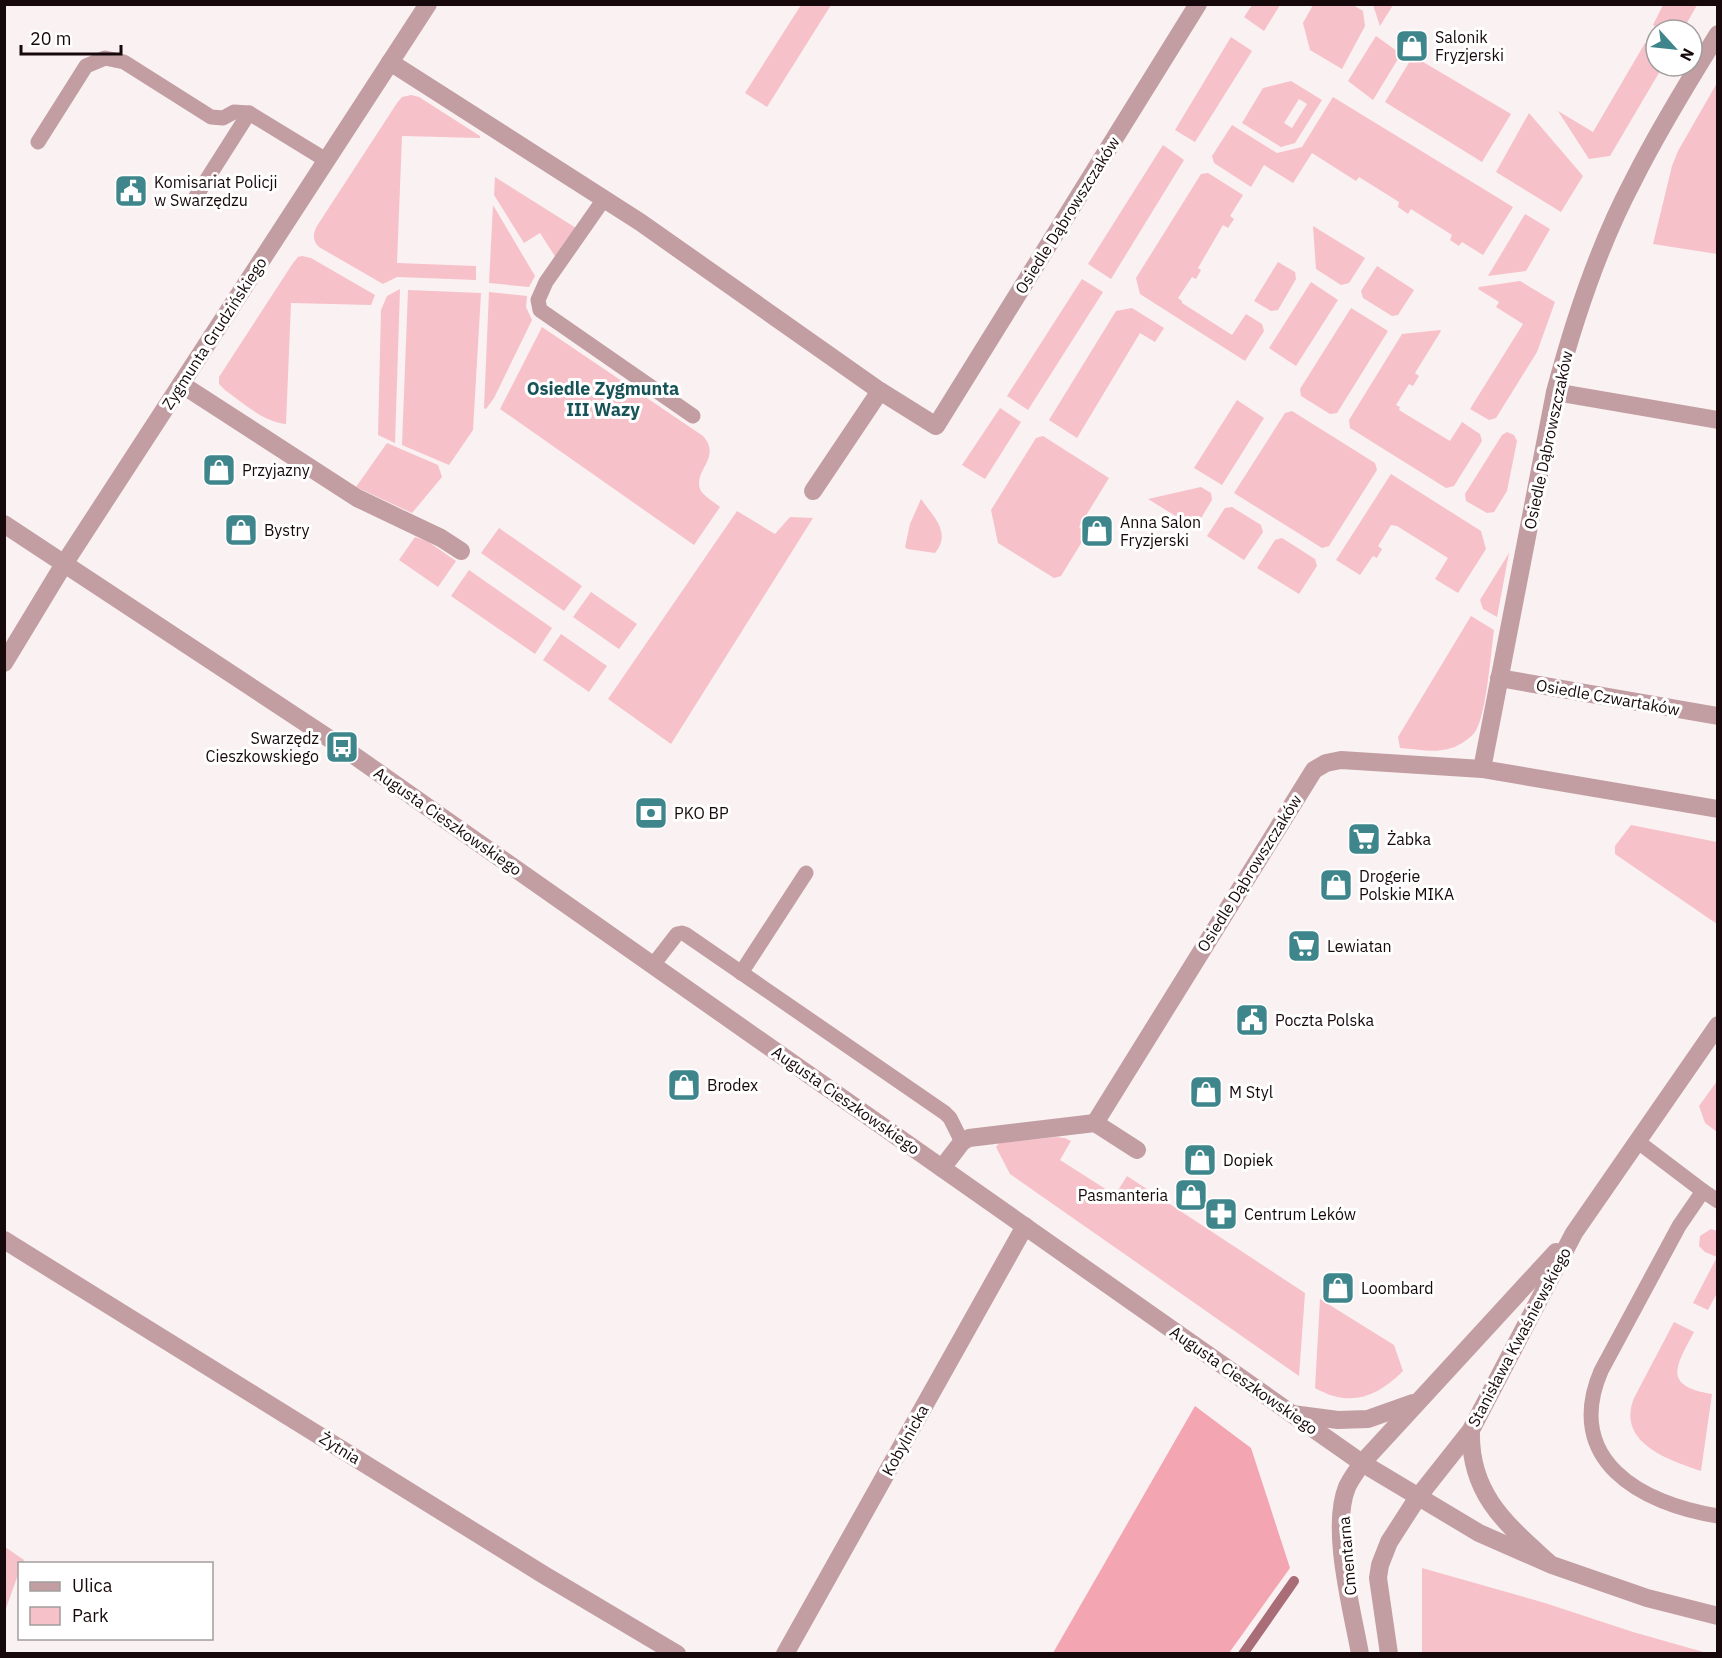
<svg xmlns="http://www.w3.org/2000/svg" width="1722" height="1658" font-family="'IBM Plex Sans',sans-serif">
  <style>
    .green { fill: #f7c1c9; fill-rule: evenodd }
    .forest { fill: #f4a5b2 }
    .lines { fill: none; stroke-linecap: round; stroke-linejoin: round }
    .stream { stroke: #a86d77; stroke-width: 10 }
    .service { stroke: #c29ea3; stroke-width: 15 }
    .minor { stroke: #c29ea3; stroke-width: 18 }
    .tertiary { stroke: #c29ea3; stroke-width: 18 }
    .labels { text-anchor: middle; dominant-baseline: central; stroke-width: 6; stroke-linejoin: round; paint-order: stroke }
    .poi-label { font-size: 16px; fill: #17090b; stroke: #fff; text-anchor: start }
    .street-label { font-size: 16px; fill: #17090b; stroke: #fff }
    .neighbourhood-label { font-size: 18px; font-weight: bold; fill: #175357; stroke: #fff }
  </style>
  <rect width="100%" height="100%" fill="#faf1f2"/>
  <g class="green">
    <path d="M801,5H831L767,107L745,93Z"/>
    <path d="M1252,5H1280L1264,31L1244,17Z"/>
    <path d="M1353,5L1363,11L1365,26L1342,69L1310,50L1303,23L1313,5Z"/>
    <path d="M1373,5H1393L1380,26Z"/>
    <path d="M1663,5V4L1697,5L1683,30H1660L1653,25Z"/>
    <path d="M1376,36L1401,54L1373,100L1348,81Z"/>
    <path d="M1231,37L1252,51L1195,142L1175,130Z"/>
    <path d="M1645,43L1656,51V66H1663L1610,156L1589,159L1558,111L1593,132Z"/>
    <path d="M1413,56L1511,114L1482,162L1385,102Z"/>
    <path d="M1291,81L1322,100L1295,143L1281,147L1242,123L1263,88ZM1299,99L1307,104L1292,128L1284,123Z"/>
    <path d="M1717,83V254L1653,244L1672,166L1678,151Z"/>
    <path d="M411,95L419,97L480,136V138L402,136L397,263L476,266V280L397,277L383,284L319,247C312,241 313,233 317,226L397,103L402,97Z"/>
    <path d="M1333,97L1513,207L1483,255L1462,242L1459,246L1450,240L1452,235L1411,209L1408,214L1398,207L1399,202L1359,177L1356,181L1312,153L1293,183L1264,165L1251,187L1214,163L1212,156L1232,125L1277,153L1302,147Z"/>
    <path d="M1529,113L1583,176L1561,212L1496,172Z"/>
    <path d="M1163,145L1184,160L1111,279L1088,264Z"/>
    <path d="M1208,173L1243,195L1230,216L1234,219L1228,228L1223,225L1198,268L1201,270L1196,279L1192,277L1178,298L1182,301V303L1232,335L1246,314L1262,324L1264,331L1245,361L1140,294L1136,278L1201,174Z"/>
    <path d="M495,177L576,228L556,258L540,233L524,243L494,195Z"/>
    <path d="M493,205L535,276L529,287L489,283Z"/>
    <path d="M1525,214L1550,229L1526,271L1488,276Z"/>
    <path d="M1313,226L1365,258L1349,283L1341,285L1316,269Z"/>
    <path d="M302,256L311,258L375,295L371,305L291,303L286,424C264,422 243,403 225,390L219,384V377L293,263L298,257Z"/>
    <path d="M1278,262L1295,272L1296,279L1278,310L1271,311L1254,301Z"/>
    <path d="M1377,266L1414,290L1398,315L1392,316L1363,298L1361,291Z"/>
    <path d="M1082,279L1103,292L1028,410L1007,396Z"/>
    <path d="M1520,281L1555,302L1537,352L1496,418L1489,420L1470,409L1523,324L1496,307L1499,302L1478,289L1479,287Z"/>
    <path d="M1311,282L1338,300L1296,366L1269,348Z"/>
    <path d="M400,289L395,443L378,435L381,310L387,296Z"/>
    <path d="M408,290L481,293L473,430L449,465L402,445Z"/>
    <path d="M489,292L527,296L526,307L532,320L494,398L486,409L484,408Z"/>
    <path d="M1132,308L1164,328L1155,342L1140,333L1077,438L1049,420L1116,311Z"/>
    <path d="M1351,308L1388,331L1337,413L1330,414L1301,396L1300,389Z"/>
    <path d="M542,327L703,436C723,458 691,471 701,491C705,497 714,502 720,507L694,545L500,409Z"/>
    <path d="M1440,330L1441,331L1415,373L1419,376L1413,386L1409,384L1396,405L1400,407L1399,410L1450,441L1462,422L1480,434L1482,441L1454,486L1446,488L1350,428L1349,420L1402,334Z"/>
    <path d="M1237,400L1264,418L1222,485L1194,468Z"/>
    <path d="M1000,408L1021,422L985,479L962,465Z"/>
    <path d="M1292,411L1375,463L1377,470L1329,546L1322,548L1234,493L1285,413Z"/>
    <path d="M1507,432L1514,435L1517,441L1507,491L1494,512L1487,513L1466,501L1465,494L1502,435Z"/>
    <path d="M1043,436L1109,478L1079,527L1088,532L1061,576L1054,578L998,543L991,510L1036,438Z"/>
    <path d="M387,443L438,465L442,477L412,513L356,487Z"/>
    <path d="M1391,474L1481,531L1486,549L1458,593L1435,579L1448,558L1397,526L1391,525L1378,546L1382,549L1377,558L1373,556L1360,575L1336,560Z"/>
    <path d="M1201,487L1211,493L1212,500L1195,528L1148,499Z"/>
    <path d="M921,499C933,516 952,533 935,553L907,549L905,547L910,524Z"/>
    <path d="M1232,507L1261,525L1263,532L1244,560L1207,536L1225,508Z"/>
    <path d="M737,511L775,534L790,517L813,518L671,744L608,699Z"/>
    <path d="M499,528L582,586L564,611L481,553Z"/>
    <path d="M415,537L427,541L456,561L438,587L399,560Z"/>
    <path d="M1282,538L1315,559L1317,566L1299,594L1257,568L1275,540Z"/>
    <path d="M1509,553L1497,617L1483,609L1480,600Z"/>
    <path d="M469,570L552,628L535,654L451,596Z"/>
    <path d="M591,592L637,624L619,649L573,617Z"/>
    <path d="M1471,616L1494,630C1491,652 1486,717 1475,732C1469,740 1457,747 1448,749C1433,753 1416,749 1400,748L1398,737Z"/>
    <path d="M561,634L607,666L589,692L543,660Z"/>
    <path d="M1631,825L1717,842V924L1615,854V846Z"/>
    <path d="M1717,1081V1132L1705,1123L1699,1106Z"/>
    <path d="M1056,1137L1065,1138L1071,1141L1060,1160L1115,1195L1127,1176L1305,1293L1299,1376L1010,1174L996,1147L999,1143Z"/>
    <path d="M1711,1229L1717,1231V1293L1708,1310L1693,1303L1717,1257L1705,1252L1699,1246L1700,1236Z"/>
    <path d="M1320,1299L1394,1345L1403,1371C1377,1397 1350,1408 1315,1388Z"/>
    <path d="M1674,1322L1694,1332C1676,1366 1662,1386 1712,1394L1701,1471C1669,1460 1616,1443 1634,1398Z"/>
    <path d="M5,1547L24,1560L23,1563L20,1564L19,1572L5,1611Z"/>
    <path d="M1422,1568L1545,1603L1633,1632L1707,1653H1422Z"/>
  </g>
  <path class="forest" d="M1195,1406L1251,1448L1290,1568L1229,1653H1053Z"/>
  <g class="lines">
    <path class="stream" d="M1243,1654L1294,1581"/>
    <g class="service">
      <path d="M38,142L86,66L105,58L124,62L211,117L223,118L234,112L249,113L326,160"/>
      <path d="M195,198L249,113"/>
      <path d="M604,199L546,282L538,300L540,310L693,416"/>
      <path d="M653,965L677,934L682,933L685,934L945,1113L950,1118L962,1142"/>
      <path d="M741,973L806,873"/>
      <path d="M1637,1141L1703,1191L1679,1226L1601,1371C1563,1460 1641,1504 1718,1516"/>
      <path d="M1703,1191L1718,1201"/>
    </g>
    <g class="minor">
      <path d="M390,62L640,222L880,391L936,426L1198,4"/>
      <path d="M181,384L357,498L441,538L461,551"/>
      <path d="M1555,392L1718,420"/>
      <path d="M813,491L880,391"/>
      <path d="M64,564L428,4"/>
      <path d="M1499,678L1718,716"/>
      <path d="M1482,769L1555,392C1574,320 1598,247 1633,181C1658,131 1688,82 1718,34"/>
      <path d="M1137,1150L1095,1123L1314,770L1326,763L1341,760L1482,769L1718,809"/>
      <path d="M942,1168L962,1142L969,1138L1095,1123"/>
      <path d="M4,1240L544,1575L677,1654"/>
      <path d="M1292,1414L1338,1420L1368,1419L1413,1403"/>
      <path d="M1471,1430C1469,1493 1505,1523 1548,1562"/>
      <path d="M785,1654L1025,1226"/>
      <path d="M1360,1654C1352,1609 1330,1529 1347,1487C1351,1478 1357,1471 1362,1463L1556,1252"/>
      <path d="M1389,1654L1378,1578L1380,1565L1389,1542L1418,1497L1471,1430L1574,1233L1718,1025"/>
    </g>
    <g class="tertiary">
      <path d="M4,524L342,747L1362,1463L1479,1533L1552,1565L1647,1598L1718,1616"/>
      <path d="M4,663L64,564"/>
    </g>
  </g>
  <defs>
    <g id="shop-square" transform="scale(1.725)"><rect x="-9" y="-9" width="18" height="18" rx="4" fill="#3e868b" stroke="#fff"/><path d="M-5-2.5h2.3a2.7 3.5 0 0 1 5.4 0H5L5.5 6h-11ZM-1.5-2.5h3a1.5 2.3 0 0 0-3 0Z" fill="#fff"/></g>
    <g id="civic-square" transform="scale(1.725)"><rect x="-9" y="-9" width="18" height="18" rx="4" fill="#3e868b" stroke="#fff"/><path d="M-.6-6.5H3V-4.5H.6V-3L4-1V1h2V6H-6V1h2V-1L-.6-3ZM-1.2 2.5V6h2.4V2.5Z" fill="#fff"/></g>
    <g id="bus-square" transform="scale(1.725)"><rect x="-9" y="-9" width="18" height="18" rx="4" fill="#3e868b" stroke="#fff"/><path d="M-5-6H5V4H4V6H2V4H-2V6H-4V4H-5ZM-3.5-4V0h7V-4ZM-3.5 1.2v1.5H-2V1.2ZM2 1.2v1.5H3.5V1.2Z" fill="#fff"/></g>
    <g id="bank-square" transform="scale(1.725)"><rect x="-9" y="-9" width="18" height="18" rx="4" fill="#3e868b" stroke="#fff"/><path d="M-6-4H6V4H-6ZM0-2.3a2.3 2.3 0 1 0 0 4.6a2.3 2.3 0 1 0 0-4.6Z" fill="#fff"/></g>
    <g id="supermarket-square" transform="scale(1.725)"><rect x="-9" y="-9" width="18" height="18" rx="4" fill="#3e868b" stroke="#fff"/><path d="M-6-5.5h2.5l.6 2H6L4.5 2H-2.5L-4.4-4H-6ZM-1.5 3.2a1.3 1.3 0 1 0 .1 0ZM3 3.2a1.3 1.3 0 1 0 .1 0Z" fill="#fff"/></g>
    <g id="pharmacy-square" transform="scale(1.725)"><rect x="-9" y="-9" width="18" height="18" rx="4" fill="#3e868b" stroke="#fff"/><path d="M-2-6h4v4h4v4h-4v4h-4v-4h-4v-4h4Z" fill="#fff"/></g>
  </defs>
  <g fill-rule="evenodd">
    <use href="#shop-square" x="1412" y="46"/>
    <use href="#civic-square" x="131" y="191"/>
    <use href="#shop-square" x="219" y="470"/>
    <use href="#shop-square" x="241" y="530"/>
    <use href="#shop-square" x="1097" y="531"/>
    <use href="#bus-square" x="342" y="747"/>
    <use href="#bank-square" x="651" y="813"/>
    <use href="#supermarket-square" x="1364" y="839"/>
    <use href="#shop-square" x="1336" y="885"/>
    <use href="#supermarket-square" x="1304" y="946"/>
    <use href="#civic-square" x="1252" y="1020"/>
    <use href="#shop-square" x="684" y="1085"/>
    <use href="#shop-square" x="1206" y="1092"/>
    <use href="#shop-square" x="1200" y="1160"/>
    <use href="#shop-square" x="1191" y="1195"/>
    <use href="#pharmacy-square" x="1221" y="1214"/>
    <use href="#shop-square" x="1338" y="1288"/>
  </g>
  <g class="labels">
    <g class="poi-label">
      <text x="1435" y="37">Salonik<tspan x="1435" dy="18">Fryzjerski</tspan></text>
      <text x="154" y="182">Komisariat Policji<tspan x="154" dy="18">w Swarzędzu</tspan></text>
      <text x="242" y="470">Przyjazny</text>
      <text x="1120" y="522">Anna Salon<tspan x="1120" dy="18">Fryzjerski</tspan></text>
      <text x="264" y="530">Bystry</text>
      <text x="319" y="738" text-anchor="end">Swarzędz<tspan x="319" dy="18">Cieszkowskiego</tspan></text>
      <text x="674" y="813">PKO BP</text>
      <text x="1387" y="839">Żabka</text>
      <text x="1359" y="876">Drogerie<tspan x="1359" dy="18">Polskie MIKA</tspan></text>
      <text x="1327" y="946">Lewiatan</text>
      <text x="1275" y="1020">Poczta Polska</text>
      <text x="707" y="1085">Brodex</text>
      <text x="1229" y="1092">M Styl</text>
      <text x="1223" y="1160">Dopiek</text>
      <text x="1168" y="1195" text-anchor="end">Pasmanteria</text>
      <text x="1244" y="1214">Centrum Leków</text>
      <text x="1361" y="1288">Loombard</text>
    </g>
    <g class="street-label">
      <text transform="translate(1067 215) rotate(-58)">Osiedle Dąbrowszczaków</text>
      <text transform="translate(214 333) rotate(-57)">Zygmunta Grudzińskiego</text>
      <text transform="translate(1548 440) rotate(-78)">Osiedle Dąbrowszczaków</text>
      <text transform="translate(1608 697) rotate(10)">Osiedle Czwartaków</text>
      <text transform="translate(448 821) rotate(35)">Augusta Cieszkowskiego</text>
      <text transform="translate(1249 873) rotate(-58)">Osiedle Dąbrowszczaków</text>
      <text transform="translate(846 1100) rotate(35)">Augusta Cieszkowskiego</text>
      <text transform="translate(1519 1337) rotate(-62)">Stanisława Kwaśniewskiego</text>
      <text transform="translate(1244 1380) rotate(35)">Augusta Cieszkowskiego</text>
      <text transform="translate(905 1440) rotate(-61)">Kobylnicka</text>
      <text transform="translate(340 1448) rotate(32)">Żytnia</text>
      <text transform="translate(1347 1556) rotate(-95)">Cmentarna</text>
    </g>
    <g class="neighbourhood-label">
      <text x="603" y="388">Osiedle Zygmunta<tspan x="603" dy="21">III Wazy</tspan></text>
    </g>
  </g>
  <rect width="1722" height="1658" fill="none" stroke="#17090b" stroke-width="12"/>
  <rect x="18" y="1562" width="195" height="78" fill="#ffffff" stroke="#a29d9d" stroke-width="1.5"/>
  <rect x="30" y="1582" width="30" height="9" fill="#c29ea3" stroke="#a29d9d" stroke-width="1.5"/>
  <text x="72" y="1592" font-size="18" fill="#17090b">Ulica</text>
  <rect x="30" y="1607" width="30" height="18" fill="#f7c1c9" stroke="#a29d9d" stroke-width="1.5"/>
  <text x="72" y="1622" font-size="18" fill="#17090b">Park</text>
  <g transform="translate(1674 48) rotate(117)"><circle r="28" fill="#ffffff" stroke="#a29d9d" stroke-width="1.5"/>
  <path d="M0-4.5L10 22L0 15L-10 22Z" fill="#3e868b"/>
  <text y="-9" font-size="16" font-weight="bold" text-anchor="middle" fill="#17090b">N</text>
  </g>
  <path d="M21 45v9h100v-9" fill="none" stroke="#17090b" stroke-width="3"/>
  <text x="30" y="45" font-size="18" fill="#17090b" stroke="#ffffff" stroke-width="4.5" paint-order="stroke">20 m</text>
</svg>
